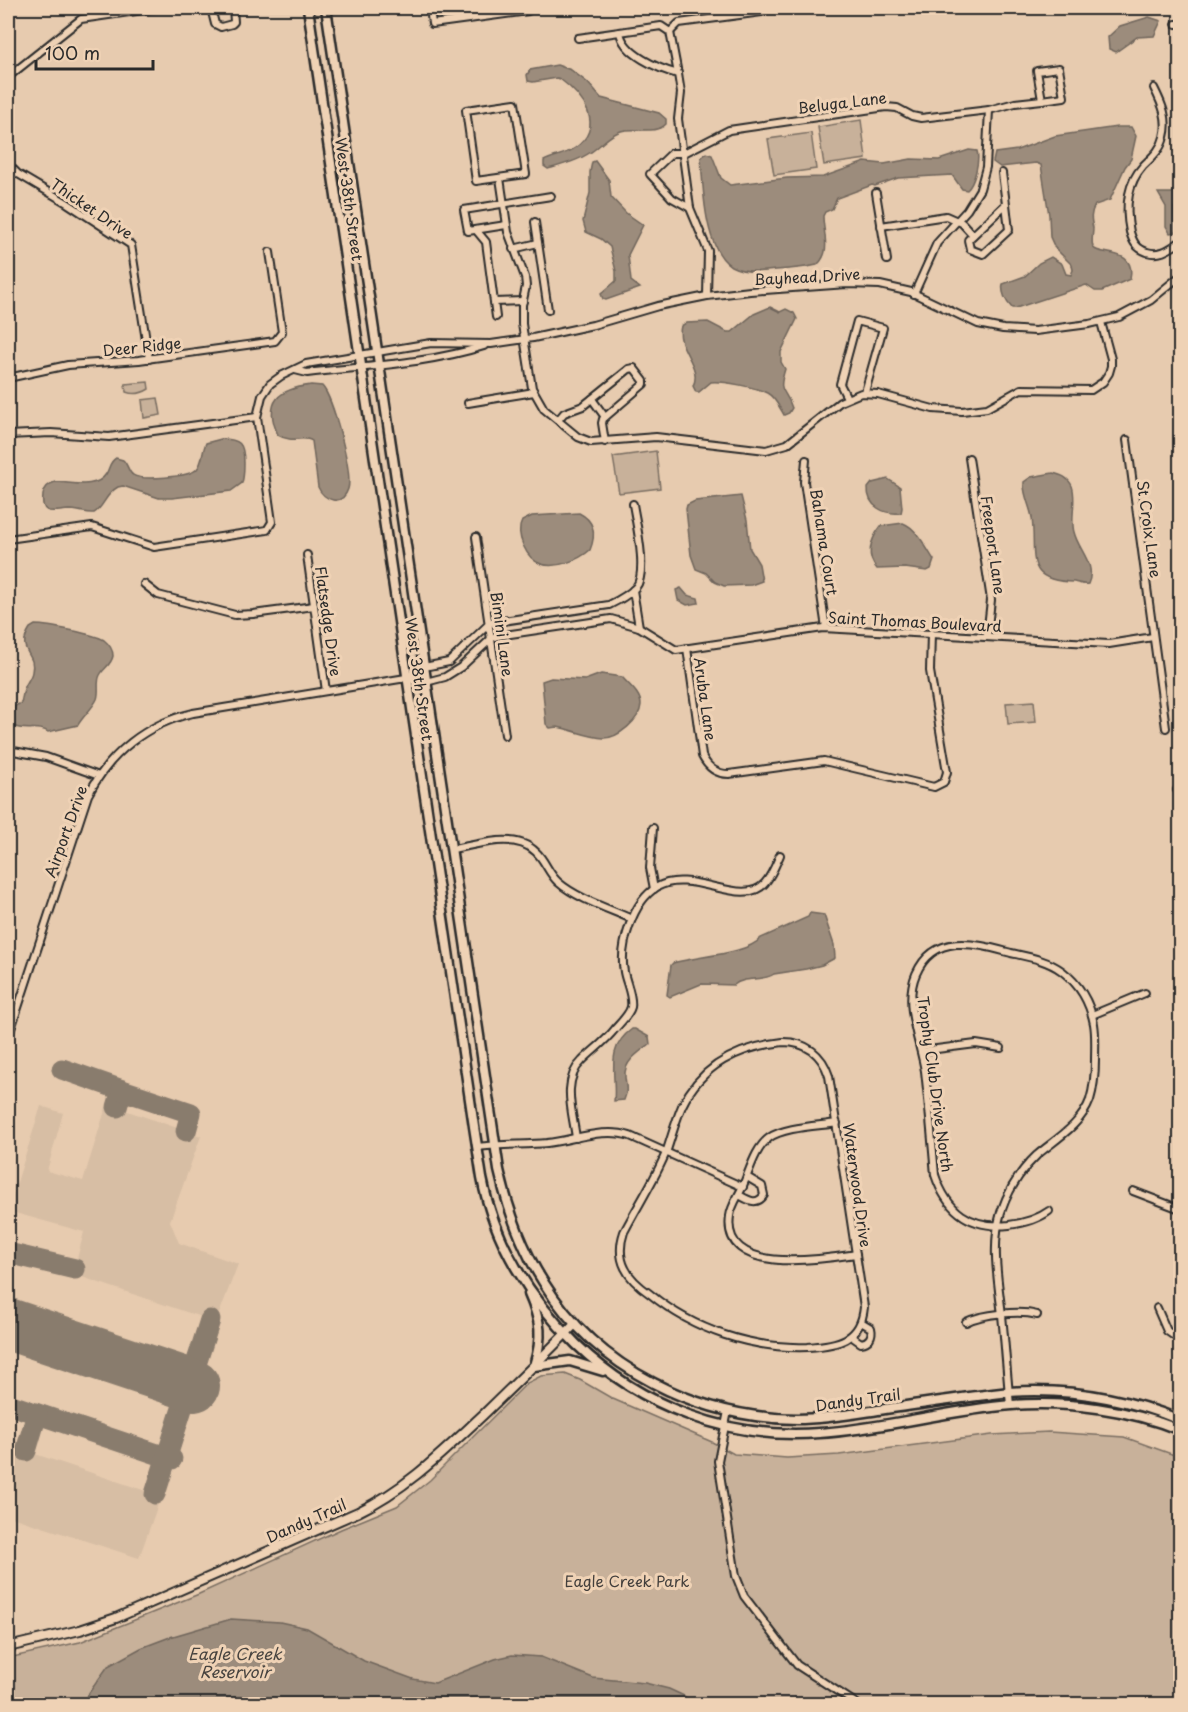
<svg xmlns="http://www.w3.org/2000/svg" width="1188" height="1712" font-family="'Playpen Sans',sans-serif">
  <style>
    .built { fill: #d7bea4 }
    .green { fill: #c8b19a; stroke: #7a6e62; stroke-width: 1.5 }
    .water { fill: #9c8c7b; stroke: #6f655b; stroke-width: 1.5 }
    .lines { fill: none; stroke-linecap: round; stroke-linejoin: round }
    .taxiway { stroke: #897b6d; stroke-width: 21 }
    .runway { stroke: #897b6d; stroke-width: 52 }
    .minor-casing { stroke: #2b2b2b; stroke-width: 10 }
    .tertiary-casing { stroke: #2b2b2b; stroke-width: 12 }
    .secondary-casing { stroke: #2b2b2b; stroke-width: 13 }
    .minor { stroke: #efd2b5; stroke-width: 6 }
    .tertiary { stroke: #efd2b5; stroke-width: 8 }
    .secondary { stroke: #efd2b5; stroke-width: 8 }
    .labels { text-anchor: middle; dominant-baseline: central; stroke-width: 6; stroke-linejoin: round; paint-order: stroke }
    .street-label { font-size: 15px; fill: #2b2b2b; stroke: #efd2b5 }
    .park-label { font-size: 15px; fill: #433f3c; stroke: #efd2b5 }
    .water-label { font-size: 16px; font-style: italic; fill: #47433f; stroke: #efd2b5 }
  </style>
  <rect width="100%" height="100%" fill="#e7cbaf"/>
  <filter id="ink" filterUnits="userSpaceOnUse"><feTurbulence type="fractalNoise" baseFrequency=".0167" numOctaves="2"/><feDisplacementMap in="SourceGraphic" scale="12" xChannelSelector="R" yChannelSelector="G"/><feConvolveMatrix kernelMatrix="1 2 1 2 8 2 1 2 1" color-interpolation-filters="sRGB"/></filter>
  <g filter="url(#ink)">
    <g class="built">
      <path d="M107,1104L201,1136L170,1221L179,1243L238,1264L216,1322L73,1274L84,1232L8,1211L41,1106L63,1113L47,1171L83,1181Z"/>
      <path d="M8,1445L161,1496L139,1558L8,1516Z"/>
    </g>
    <g class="green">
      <path d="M861,120L866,159L824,165L818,127Z"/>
      <path d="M811,133L816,169L774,175L768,139Z"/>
      <path d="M148,382L149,389C141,394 134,395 126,392L125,384Z"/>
      <path d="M158,398L161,415L144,418L142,400Z"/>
      <path d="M656,451L660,488L619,493L613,457Z"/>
      <path d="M1034,701L1036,722L1008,724L1006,703Z"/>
      <path d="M565,1374L580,1380L613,1399L712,1442L734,1454L787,1458L839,1455L992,1435L1049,1432L1124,1437L1180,1457V1704H8V1658L80,1642L199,1594L341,1529L397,1506L430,1480L527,1383L541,1376Z"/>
    </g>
    <g class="water">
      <path d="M1149,17L1161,21L1154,36L1137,37L1116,52L1109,49L1108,37L1120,26Z"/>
      <path d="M557,65L571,70L588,83L601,98L659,113L666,119V124C656,135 634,127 621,131C608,135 602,145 591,152C578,161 562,165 548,169L544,166V161C553,156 565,155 575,148C606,126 583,96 560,79L557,78L533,82L528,81L527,75L530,70Z"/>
      <path d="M1117,127H1131L1136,136L1131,159L1125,167L1110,200L1095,205C1090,214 1091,219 1093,228C1093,234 1091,242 1093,247C1097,257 1137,246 1130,279L1102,291H1095L1086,285L1016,308H1012C1006,302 1001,292 1003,284L1025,276L1039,263L1051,257L1062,264L1066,274L1071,275L1073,270L1072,265L1055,248L1050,237L1049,215L1041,165L1036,163L1000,167L993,162L995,153L1017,150L1055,136Z"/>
      <path d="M969,150L977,151C980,161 974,184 967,190L962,189L952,175L898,178L875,186L872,185L837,198L832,209L825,212L823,216C823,233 832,252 817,265C804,268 790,269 776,270C762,272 744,273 731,266C704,249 703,186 701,158L706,153L712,155L721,178L730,185L787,178L823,177L865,162L884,164L911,159L939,160Z"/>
      <path d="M595,161L609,180L611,197L626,213L643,225L628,255L631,281L640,288L606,300L603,299L601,294L616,281V271L610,247L601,239L586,232L583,221L590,193V172L592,162Z"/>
      <path d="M1180,186V198L1174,208L1175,221L1178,225L1176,232L1170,233L1166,226V207L1158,193H1172Z"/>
      <path d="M770,307L780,312L786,309L794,313L797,319L781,352V362L785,369C777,395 785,386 792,408L789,413L784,415C780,408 775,397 767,393C756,387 723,381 711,382L699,392H696L693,386C703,366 675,348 681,326L686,323L708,322L727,332H732L754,314Z"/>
      <path d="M311,385L322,386C333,397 353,473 348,489C342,507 324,501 318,487L312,441C303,435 293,444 278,435C263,401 279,389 311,385Z"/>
      <path d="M221,439C240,439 244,443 244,463C244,470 244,476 242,483L231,491L172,498H159L123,486L118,487C105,494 104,507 94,513C85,513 77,510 69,510C54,511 40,517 43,495C44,488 48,484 55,482C71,482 96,490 106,474C110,468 109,462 116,458L123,460C128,464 128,472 133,475C142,481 190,477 197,469C203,462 202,451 206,443Z"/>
      <path d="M1053,473C1061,475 1068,477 1072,486C1077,500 1070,518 1074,532C1078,550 1097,564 1088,584C1082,585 1079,583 1074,582C1022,581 1037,556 1032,518C1030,505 1023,495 1024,482L1031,477Z"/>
      <path d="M888,479L900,487L902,508L901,513C884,515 867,506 868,488L872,483Z"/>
      <path d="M741,496L747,520L750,549L759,564L762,581L751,585L724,586L715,582L706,573L696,569L691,555L686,509L687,505L695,501Z"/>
      <path d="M579,513C595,521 596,535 590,550C579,560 556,569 541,564C526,559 515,534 522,521L532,516Z"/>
      <path d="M903,523C917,528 926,548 934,560L931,569L927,571L905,568L877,569C865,555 871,539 881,526Z"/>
      <path d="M681,588L687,595L698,598L699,603L687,605L678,600L676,590Z"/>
      <path d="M35,625C48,625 94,634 104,640C109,644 113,650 113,656C111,666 103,668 100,675C96,683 100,691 97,699C93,708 83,716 78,725L48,732C38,725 25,732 13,726L12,718L15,706L21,703C22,699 23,694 24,689C26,683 31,678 32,672C37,652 15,652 30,628Z"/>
      <path d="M601,674L622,677C629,685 641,694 641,705C640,720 618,738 604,738C588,737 573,730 557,727L550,728L546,724L542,681L551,678L585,680Z"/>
      <path d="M810,913L824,915L834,945L835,958L822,965L806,969L774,974C763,982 744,976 734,985L701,984L670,997L667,995L671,965L673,963C695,956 746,955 761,938L808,917Z"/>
      <path d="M632,1029H635L649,1037L650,1044C640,1051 623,1062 625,1077C626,1087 628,1090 624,1100L614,1101C617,1075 604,1049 632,1029Z"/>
      <path d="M231,1619L280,1622L307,1628L364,1661L413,1679L435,1683L495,1659L512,1655L541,1657L593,1678L645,1683L669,1689L684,1696L694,1704H81L108,1666L141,1648L170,1637Z"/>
    </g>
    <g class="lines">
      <g class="taxiway">
        <path d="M62,1069L122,1090L117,1107"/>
        <path d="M122,1090L191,1113L186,1131"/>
        <path d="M8,1253L75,1269"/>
        <path d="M8,1331L23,1329"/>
        <path d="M8,1404L172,1459"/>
        <path d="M26,1451L37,1414"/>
        <path d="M155,1494L210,1320"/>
      </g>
      <path class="runway" d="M8,1324L194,1386"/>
      <g class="minor-casing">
        <g id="minor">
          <path d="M211,8L215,24L221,27L232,24L234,22L233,8"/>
          <path d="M430,8L432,24L528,11L527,8"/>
          <path d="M1176,24H1180"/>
          <path d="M620,32C623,54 659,69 678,74L681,93L678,119L690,208"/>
          <path d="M670,32L679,23L762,12"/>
          <path d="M578,38L661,26L670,32L678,74"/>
          <path d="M1059,68L1064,97L1042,100L1037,71Z"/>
          <path d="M8,77L81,19L157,8"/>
          <path d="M1154,88C1162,104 1169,119 1164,137C1161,150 1152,157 1143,166C1126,185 1125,208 1130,232C1133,242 1136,248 1147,252C1161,256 1169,249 1180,242"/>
          <path d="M515,103L526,174L476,181L466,110Z"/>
          <path d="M8,164L18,174L67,203L131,245L149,359"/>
          <path d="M1002,173L1006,204L968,240L970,249L983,254L1009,230L1006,204"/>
          <path d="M500,178L508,232L525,277L526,286L522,305V324L532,388L544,409L578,437L591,442L656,437L766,450L787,444L840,402L861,393L878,394L933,409L962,411L987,408L1021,389L1091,390L1103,382L1109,373L1111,366V359L1101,322"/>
          <path d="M876,193L887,260"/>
          <path d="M535,222L548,310"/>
          <path d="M506,225L468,231L464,210L551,196"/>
          <path d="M881,226L946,216L962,223L973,235"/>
          <path d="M476,230L486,242L496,317"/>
          <path d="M513,249L538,243"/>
          <path d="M914,294L937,243L967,210L980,189L986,167L989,110"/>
          <path d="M707,296L708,251L690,208L672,198L650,174L672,153H684L729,130L886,107L897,108L912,116L921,118L989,110L1015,103L1042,100"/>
          <path d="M494,302L523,301"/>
          <path d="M295,370L307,373C366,366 427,364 484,346"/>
          <path d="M8,378L68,365L139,360L275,341L282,332L270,252"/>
          <path d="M847,398L840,384L857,321L883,328L865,392"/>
          <path d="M592,399L605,417"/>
          <path d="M468,403L534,392"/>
          <path d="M558,420L564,413L583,406L629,369L634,368L644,381V384L603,419L602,423L605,442"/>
          <path d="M8,435L51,433L109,437L257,417"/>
          <path d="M1127,440L1166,728"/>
          <path d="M969,458L991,600L987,636"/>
          <path d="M806,460L804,482L826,628"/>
          <path d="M476,537L505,735"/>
          <path d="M8,539L92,527L154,547L267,530L272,522L257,417L262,396L270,384L281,376L306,364L431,343L491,344L533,338L593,325L658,306L707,296L750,291L847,284L880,285L911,292L978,324L1003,329L1035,331L1089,324L1119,317L1151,300L1180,276"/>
          <path d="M307,555L326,691"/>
          <path d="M144,584L158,595L235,615L253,614L314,606"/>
          <path d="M633,590L639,627"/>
          <path d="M687,648L702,756C708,768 716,774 729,774L824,761L934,787L944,782L947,772L930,671L931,633"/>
          <path d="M406,678L424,667L449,662L490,623L609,605C619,600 629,595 636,587C648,572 636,523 633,504"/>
          <path d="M8,750L46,757L99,776"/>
          <path d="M1177,790L1180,787"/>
          <path d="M653,828L650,868L654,889"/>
          <path d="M452,849C478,845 515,831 536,852C545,860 548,873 558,882C576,898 609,909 632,919"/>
          <path d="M1092,1015L1145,993"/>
          <path d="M8,1038L88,795C110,753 146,724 193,713L406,678L426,682L445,677L461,667L492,638L498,636L611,619L639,627L676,650L823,628L1109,644L1153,637"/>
          <path d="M783,1042C806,1042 822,1054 829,1076L864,1307C861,1341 837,1345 808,1347C751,1349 694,1330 650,1294C640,1287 630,1279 625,1268C619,1256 620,1244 624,1232C638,1205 656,1178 667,1150C672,1135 676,1120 682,1106C702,1064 739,1047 783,1042Z"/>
          <path d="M921,1051L976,1044L1001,1048"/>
          <path d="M837,1123C819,1126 783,1127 769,1138C754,1149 749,1174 741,1190C737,1198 731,1207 730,1216C721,1277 823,1259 856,1254"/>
          <path d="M576,1138C573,1113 561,1081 582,1061C594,1049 604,1043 615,1029C620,1023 629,1015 631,1007C633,996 626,983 624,972C619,946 633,901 657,887C691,867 743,909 765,883C772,875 776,864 780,855"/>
          <path d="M477,1147C501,1144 524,1145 547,1143C574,1140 604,1127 630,1136L743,1187"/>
          <path d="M1133,1191L1180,1209"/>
          <path d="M739,1195C748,1200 757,1206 764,1195L762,1186L747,1177"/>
          <path d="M1157,1308L1167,1331L1180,1340"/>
          <path d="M966,1322C982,1314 1020,1310 1037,1315"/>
          <path d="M851,1336L861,1343C869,1342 873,1336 871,1328L861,1322"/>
          <path d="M1010,1405C1007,1375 1005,1345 1002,1315C998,1280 991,1246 1001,1212C1008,1191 1021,1170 1037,1155C1056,1139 1081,1125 1090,1100C1094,1087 1095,1074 1095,1060C1095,1048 1096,1036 1094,1024C1090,1003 1079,984 1062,971C1047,960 1029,957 1011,953C977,944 935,931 916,974C903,1004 920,1041 925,1071C929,1106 932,1140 935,1175C947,1211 970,1229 1009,1225C1024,1223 1037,1220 1049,1211"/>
          <path d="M728,1411L718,1461L736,1576L744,1596L797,1665L857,1704"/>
        </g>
      </g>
      <g class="tertiary-casing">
        <path id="tertiary" d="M8,1647L80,1630L116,1618L358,1512C408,1488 444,1451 484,1414C515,1384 545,1355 575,1324"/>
      </g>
      <g class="secondary-casing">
        <g id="secondary">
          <path d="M308,8C366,397 421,788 482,1178C494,1242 530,1299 576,1344C641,1407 729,1440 819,1433C884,1429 947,1410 1012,1405C1068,1401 1128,1409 1180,1430"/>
          <path d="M326,8L499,1170C508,1210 522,1249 544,1283C597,1369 698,1418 797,1419C824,1419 852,1414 878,1410C922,1404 965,1397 1009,1392C1067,1388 1126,1398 1180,1420"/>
          <path d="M529,1294C541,1321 543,1337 534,1366"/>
          <path d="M534,1366L570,1361L603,1371"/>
        </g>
      </g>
      <use href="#minor" class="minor"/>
      <use href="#tertiary" class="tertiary"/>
      <use href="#secondary" class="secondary"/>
    </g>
  </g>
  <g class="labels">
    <g class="street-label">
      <text transform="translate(842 102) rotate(-7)">Beluga Lane</text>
      <text transform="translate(350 199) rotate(82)">West 38th Street</text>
      <text transform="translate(92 208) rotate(34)">Thicket Drive</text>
      <text transform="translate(807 276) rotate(-3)">Bayhead Drive</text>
      <text transform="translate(142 346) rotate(-6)">Deer Ridge</text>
      <text transform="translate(1150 529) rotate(82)">St Croix Lane</text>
      <text transform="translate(825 542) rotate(81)">Bahama Court</text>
      <text transform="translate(994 545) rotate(82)">Freeport Lane</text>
      <text transform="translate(329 621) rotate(82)">Flatsedge Drive</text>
      <text transform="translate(915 621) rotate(3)">Saint Thomas Boulevard</text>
      <text transform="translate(503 634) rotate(82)">Bimini Lane</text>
      <text transform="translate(420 679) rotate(82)">West 38th Street</text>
      <text transform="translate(706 699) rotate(82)">Aruba Lane</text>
      <text transform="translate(65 831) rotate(-70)">Airport Drive</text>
      <text transform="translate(936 1084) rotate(82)">Trophy Club Drive North</text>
      <text transform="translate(858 1185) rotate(82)">Waterwood Drive</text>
      <text transform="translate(858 1399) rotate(-8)">Dandy Trail</text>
      <text transform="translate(306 1520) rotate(-24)">Dandy Trail</text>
    </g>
    <g class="park-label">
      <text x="627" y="1580">Eagle Creek Park</text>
    </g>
    <g class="water-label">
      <text x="235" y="1653">Eagle Creek<tspan x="235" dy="18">Reservoir</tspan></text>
    </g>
  </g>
  <rect width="1188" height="1712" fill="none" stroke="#efd2b5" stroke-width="30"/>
  <rect x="15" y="15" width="1158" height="1682" fill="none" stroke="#2b2b2b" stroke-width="2" filter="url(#ink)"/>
  <path d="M36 60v9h117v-9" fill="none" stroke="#2b2b2b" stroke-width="3"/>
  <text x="45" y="60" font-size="18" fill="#2b2b2b" stroke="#efd2b5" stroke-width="4.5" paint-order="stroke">100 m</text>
</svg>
